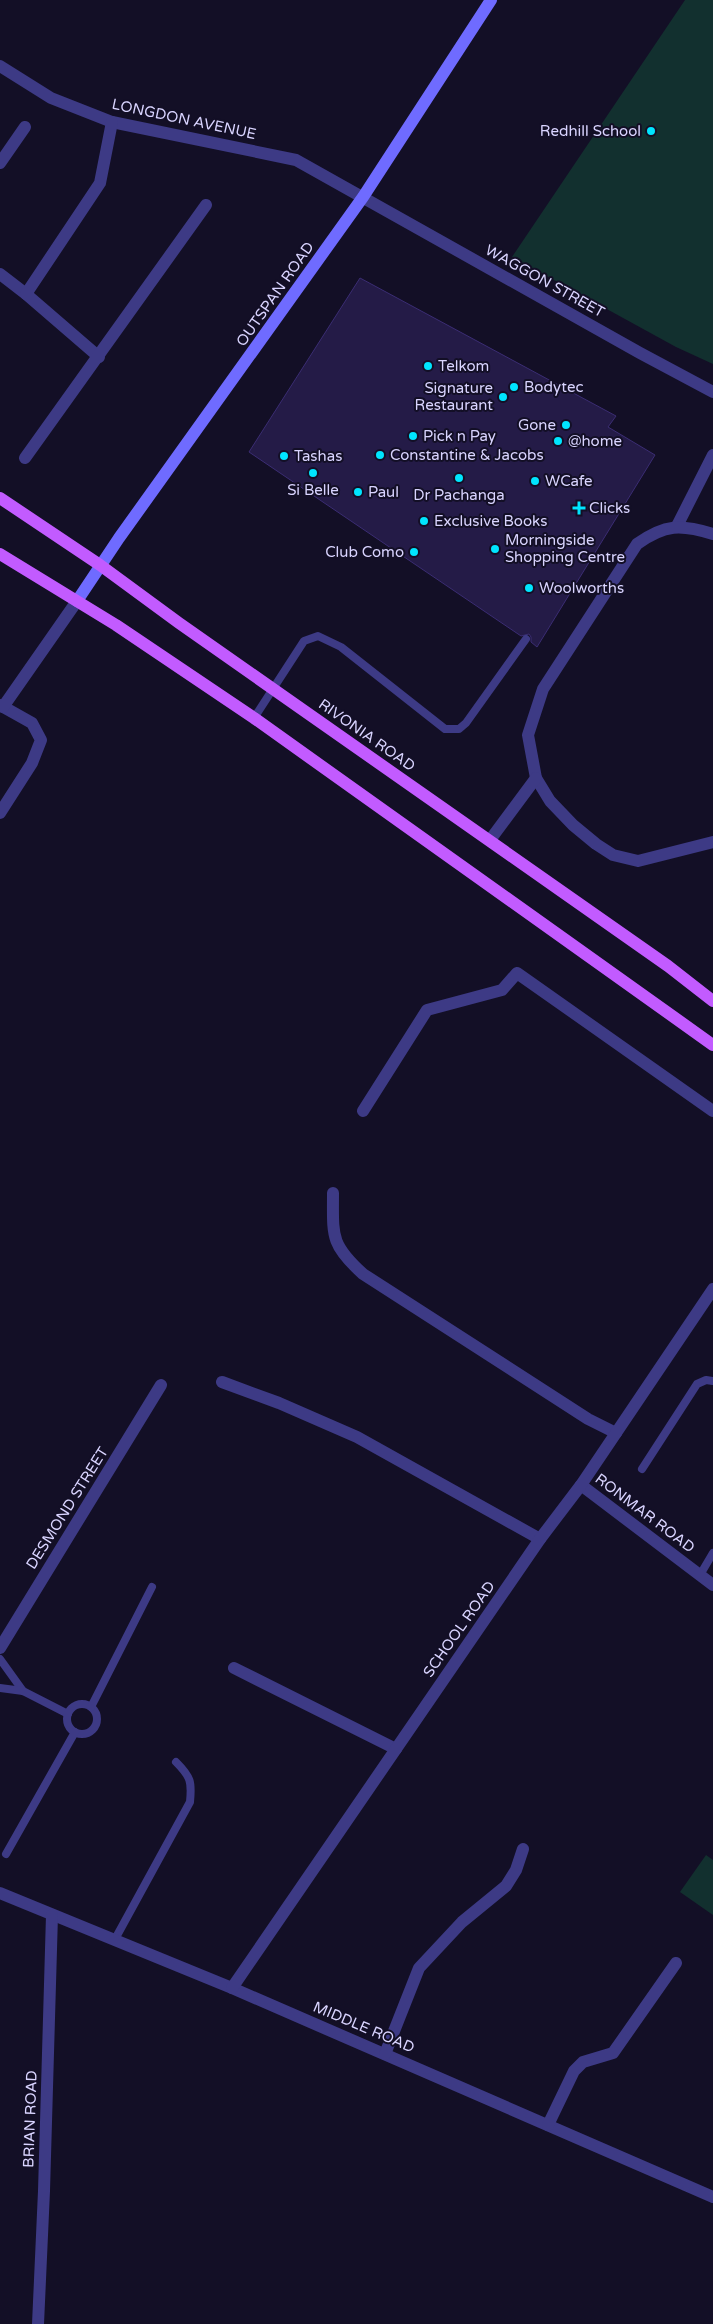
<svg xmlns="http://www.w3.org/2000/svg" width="713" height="2324" font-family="'Varela Round',sans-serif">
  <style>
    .park { fill: #12302f }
    .building { fill: #241b47; stroke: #3b2d73 }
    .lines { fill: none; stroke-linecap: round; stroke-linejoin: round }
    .lane { stroke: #3d3a85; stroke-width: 8 }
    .street { stroke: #3d3a85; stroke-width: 12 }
    .secondary { stroke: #6f6bff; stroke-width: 12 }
    .primary { stroke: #c25bff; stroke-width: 12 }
    .poi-dot { fill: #00e5ff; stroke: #130f26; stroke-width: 2 }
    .labels { text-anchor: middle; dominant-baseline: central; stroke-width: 4; stroke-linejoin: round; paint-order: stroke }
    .street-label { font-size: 15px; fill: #d9d4ff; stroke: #130f26 }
    .poi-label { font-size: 15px; fill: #d9d4ff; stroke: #130f26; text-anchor: start }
  </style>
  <rect width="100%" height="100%" fill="#130f26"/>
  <g class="park">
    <path d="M685,0H713V364L676,347L512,257Z"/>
    <path d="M706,1855L713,1860V1915L680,1892Z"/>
  </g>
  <path class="building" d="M360,278L616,416L608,427L655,455L537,647L531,642V637L529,634L521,636L249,452Z"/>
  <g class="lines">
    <g class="lane">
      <path d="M254,718L304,641L318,636L341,647L445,729H459L466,723L526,639"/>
      <path d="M642,1469L697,1384L706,1380L713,1381"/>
      <path d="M700,1575L713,1553"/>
      <path d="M0,1659L23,1691"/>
      <path d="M0,1688L23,1691L68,1714"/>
      <circle cx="82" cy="1719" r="15"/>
      <path d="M91,1707L152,1587"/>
      <path d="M6,1854L75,1732"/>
      <path d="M114,1941L190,1802C192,1782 191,1777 176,1762"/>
    </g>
    <g class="street">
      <path d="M0,66L51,98L112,122L296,160L640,353L713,392"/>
      <path d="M0,163L25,127"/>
      <path d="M0,274L26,294"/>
      <path d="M99,357L26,294L100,183L112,122"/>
      <path d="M25,458L206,205"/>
      <path d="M677,526L713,455"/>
      <path d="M713,534C681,524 665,524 637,544L543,689L528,735L536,778L550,801L573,825L596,844L613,855L638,861L713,842"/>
      <path d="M0,705L32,723L41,740L32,763L0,813"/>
      <path d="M3,707L77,601"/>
      <path d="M490,840L536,778"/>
      <path d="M363,1111L427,1010L502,990L517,973L713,1111"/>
      <path d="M333,1193C333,1236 330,1244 363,1274L588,1419L616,1433"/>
      <path d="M222,1382L279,1403L357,1437L540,1539"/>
      <path d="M581,1485L713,1585"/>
      <path d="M0,1648L161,1385"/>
      <path d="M234,1668L396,1749"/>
      <path d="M0,1893L232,1988L713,2197"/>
      <path d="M232,1988L540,1539L581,1485L713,1289"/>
      <path d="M385,2054L419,1968L462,1922L506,1886L516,1870L523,1849"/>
      <path d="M548,2125L574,2071L583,2062L613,2053L676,1963"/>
      <path d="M38,2324L44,2191L52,1915"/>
    </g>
    <path class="secondary" d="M77,601L119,538L363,197L491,0"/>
    <g class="primary">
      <path d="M0,498L100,565L179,623L668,966L713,1001"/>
      <path d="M0,554L116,625L254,718L713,1045"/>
    </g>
  </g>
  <g class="poi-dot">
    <circle cx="651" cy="131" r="5"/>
    <circle cx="428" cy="366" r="5"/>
    <circle cx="514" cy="387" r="5"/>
    <circle cx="503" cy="397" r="5"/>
    <circle cx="566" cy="425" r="5"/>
    <circle cx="413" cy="436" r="5"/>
    <circle cx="558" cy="441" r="5"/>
    <circle cx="380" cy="455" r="5"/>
    <circle cx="284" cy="456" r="5"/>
    <circle cx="313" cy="473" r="5"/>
    <circle cx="459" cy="478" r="5"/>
    <circle cx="535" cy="481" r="5"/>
    <circle cx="358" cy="492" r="5"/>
    <path d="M576.5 500.5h5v5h5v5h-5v5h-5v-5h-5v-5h5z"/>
    <circle cx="424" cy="521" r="5"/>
    <circle cx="495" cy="549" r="5"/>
    <circle cx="414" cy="552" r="5"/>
    <circle cx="529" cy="588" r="5"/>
  </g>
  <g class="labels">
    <g class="street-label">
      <text transform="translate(184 119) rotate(12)">LONGDON AVENUE</text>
      <text transform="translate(545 281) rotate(29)">WAGGON STREET</text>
      <text transform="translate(275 294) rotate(-55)">OUTSPAN ROAD</text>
      <text transform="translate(367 735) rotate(35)">RIVONIA ROAD</text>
      <text transform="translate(67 1508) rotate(-58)">DESMOND STREET</text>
      <text transform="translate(645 1513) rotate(37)">RONMAR ROAD</text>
      <text transform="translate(459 1629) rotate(-55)">SCHOOL ROAD</text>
      <text transform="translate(364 2027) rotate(23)">MIDDLE ROAD</text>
      <text transform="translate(30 2119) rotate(-88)">BRIAN ROAD</text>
    </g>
    <g class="poi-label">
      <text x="641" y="131" text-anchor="end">Redhill School</text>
      <text x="438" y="366">Telkom</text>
      <text x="524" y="387">Bodytec</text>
      <text x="493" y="388" text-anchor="end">Signature<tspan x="493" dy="17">Restaurant</tspan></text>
      <text x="556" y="425" text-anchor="end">Gone</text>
      <text x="423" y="436">Pick n Pay</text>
      <text x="568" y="441">@home</text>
      <text x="390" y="455">Constantine &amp; Jacobs</text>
      <text x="294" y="456">Tashas</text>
      <text x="545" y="481">WCafe</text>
      <text x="313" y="490" text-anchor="middle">Si Belle</text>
      <text x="368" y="492">Paul</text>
      <text x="459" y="495" text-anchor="middle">Dr Pachanga</text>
      <text x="589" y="508">Clicks</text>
      <text x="434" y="521">Exclusive Books</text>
      <text x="505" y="540">Morningside<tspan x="505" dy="17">Shopping Centre</tspan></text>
      <text x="404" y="552" text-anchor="end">Club Como</text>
      <text x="539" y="588">Woolworths</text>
    </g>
  </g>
</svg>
